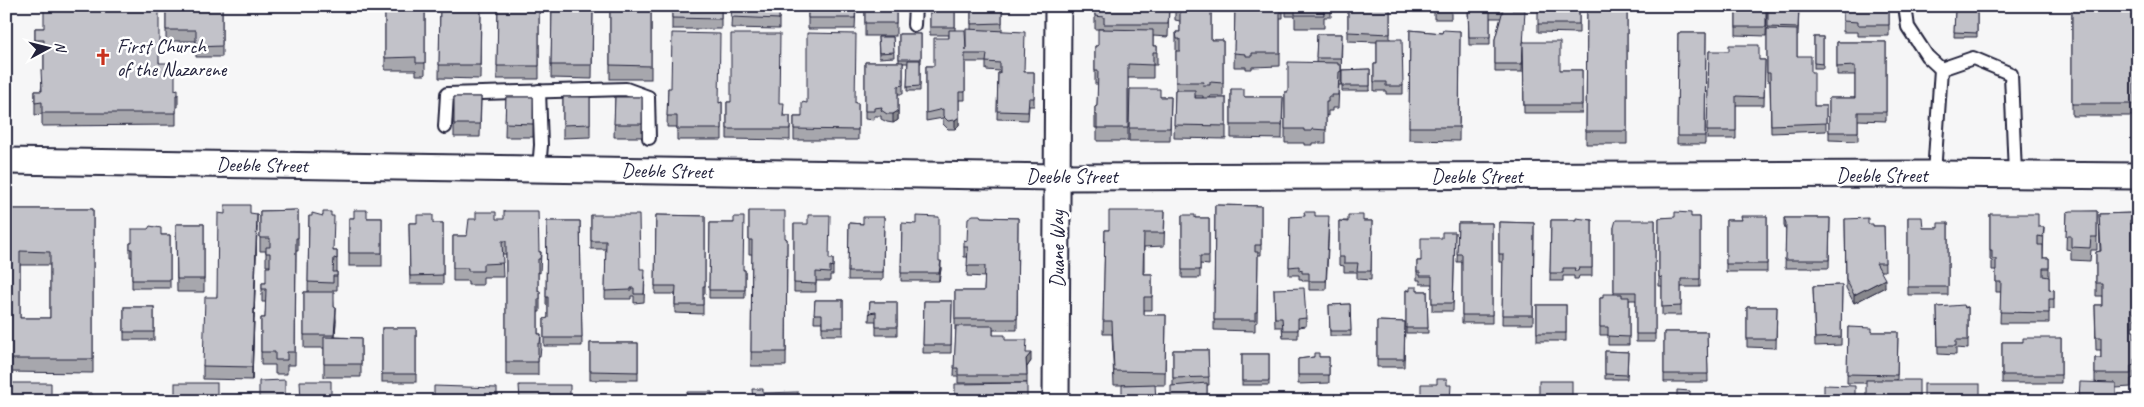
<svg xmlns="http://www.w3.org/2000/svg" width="2144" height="407" font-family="Caveat,sans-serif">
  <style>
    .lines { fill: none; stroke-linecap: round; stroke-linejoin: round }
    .lane-casing { stroke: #22223b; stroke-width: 16 }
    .street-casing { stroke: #22223b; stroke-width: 29 }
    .lane { stroke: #fff; stroke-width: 12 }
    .street { stroke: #fff; stroke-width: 25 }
    .wall { fill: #a7a7ad; stroke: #22223b; fill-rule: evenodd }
    .shaded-wall { fill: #88888d; stroke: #22223b }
    .building { fill: #c2c2c9; stroke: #22223b; fill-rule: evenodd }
    .labels { text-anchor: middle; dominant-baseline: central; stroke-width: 5; stroke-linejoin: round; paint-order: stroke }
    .poi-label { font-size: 20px; fill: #22223b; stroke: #fff; text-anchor: start }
    .street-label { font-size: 20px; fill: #22223b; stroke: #fff }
  </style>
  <rect width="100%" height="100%" fill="#f6f6f7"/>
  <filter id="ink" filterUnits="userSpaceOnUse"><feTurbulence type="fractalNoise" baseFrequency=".02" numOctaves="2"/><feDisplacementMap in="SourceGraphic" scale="10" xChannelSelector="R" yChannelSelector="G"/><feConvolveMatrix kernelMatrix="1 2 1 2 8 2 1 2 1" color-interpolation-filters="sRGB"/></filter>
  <g filter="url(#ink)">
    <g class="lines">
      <g class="lane-casing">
        <g id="lane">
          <path d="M1905,6L1908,27L1927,56L1941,69"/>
          <path d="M914,25L915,6"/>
          <path d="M445,127L447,94L626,89L648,97L649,138"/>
          <path d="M539,169L541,145L539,91"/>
          <path d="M1934,174L1941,69L1973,58L2011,74L2015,174"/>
        </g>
      </g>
      <g class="street-casing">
        <g id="street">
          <path d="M6,161L1057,177L1934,174L2138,176"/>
          <path d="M1056,401L1058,6"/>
        </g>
      </g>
      <use href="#lane" class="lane"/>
      <use href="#street" class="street"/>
    </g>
    <g class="wall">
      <path d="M166,6H222V57H196V41H166Z"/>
      <path d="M385,6H425V75H416V70H385Z"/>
      <path d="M440,6H481L480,79L439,78Z"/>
      <path d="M498,6H539V79H497Z"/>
      <path d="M552,6H593L592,79L551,78Z"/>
      <rect x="610" y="6" width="41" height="73"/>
      <rect x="672" y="6" width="49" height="23"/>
      <path d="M732,6H779V29L731,28Z"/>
      <path d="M808,6H856L855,29H808Z"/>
      <rect x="865" y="6" width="31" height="30"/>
      <path d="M930,6H955V30L966,50L971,30V6H1016H1002V31L1024,72H1034V106H1029L1028,120L997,119L998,73H1000V71L986,70V62H965V100H959V125L955,129H948L943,124V118L926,121V66H934L949,38V35H930Z"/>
      <path d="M1095,6H1169L1168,37L1153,36V46H1157V65H1153V78H1128V141H1097V128H1095V107L1097,106L1098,84H1095V46H1098L1104,29H1095Z"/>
      <path d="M1175,6H1213L1211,7V40H1223V96H1210V98H1226V139L1174,138L1175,90H1176V32H1180V21L1175,20ZM1195,96H1203V98H1195Z"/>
      <path d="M1243,6H1283V18H1280V66L1252,67V69H1246V67H1234L1235,8L1243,9Z"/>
      <path d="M1286,6H1331V17H1324V28H1295V16H1286Z"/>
      <path d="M1348,6H1390V39L1403,86V94H1386V91H1374V64H1377V42L1348,41Z"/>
      <path d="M1413,6H1451V19H1434V12H1413Z"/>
      <path d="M1468,6L1512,10L1524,42L1560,70H1582V113H1524L1523,43L1522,72H1495V39L1501,18H1490V45H1469Z"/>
      <path d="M1579,6V33L1538,32V24Z"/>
      <path d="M1721,6H1767L1766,36L1736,35V8H1721Z"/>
      <path d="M1768,6H1814V8H1799L1798,36H1797V56L1811,72L1814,106H1826V131L1771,133L1770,81H1767V29H1768Z"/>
      <path d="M1843,6H1889V36H1858V32H1843Z"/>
      <path d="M1926,6H2134V116H2072V7H1926Z"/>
      <path d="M155,10L159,63L178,95V107H176V125L42,126V114L35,115V91H41L44,70V52L35,53V28H44Z"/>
      <path d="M1587,11H1627V144H1586Z"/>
      <path d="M1955,11H1977V37H1954Z"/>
      <path d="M1410,30L1442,33L1460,31L1459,141L1409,140Z"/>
      <path d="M1678,33H1706L1705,144H1677Z"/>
      <path d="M899,34H921V63H920V91H907L908,63H903V94H898V120L893,123L887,122L881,119V116H874V120L865,119V62H899Z"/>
      <path d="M1317,34H1342L1341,85H1339L1338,108H1332V111H1328V116L1326,115V143H1312V145H1304V143H1285V92H1288L1316,63Z"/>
      <path d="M878,37H893L894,57L879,58Z"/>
      <rect x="1814" y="37" width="9" height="31"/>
      <path d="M1837,42H1886V121L1858,120V141L1829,140V98H1855V75H1837Z"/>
      <path d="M1709,51L1759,60H1765L1764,105H1736V139H1707Z"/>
      <path d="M1370,69V91H1342V70Z"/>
      <path d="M668,88L720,103L722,102V140H677V127H667Z"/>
      <path d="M1130,89L1160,97H1171L1170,141H1129Z"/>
      <path d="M1231,89L1244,97H1283L1282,139L1231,138Z"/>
      <path d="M454,97H481L480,137H454Z"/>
      <path d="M506,97H533V137H505Z"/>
      <path d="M563,97H590V137L563,138Z"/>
      <path d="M615,97H642V137H614Z"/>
      <path d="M727,102L779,103L784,116H790V140L727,139Z"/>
      <path d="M855,103H858V140H794V117H802Z"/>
      <path d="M1215,205L1261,206V255H1258L1257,322L1255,323V331L1214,330Z"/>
      <path d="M6,209H93V373L6,372ZM20,265H50V318H20Z"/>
      <path d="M298,210V251H296L295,365H287V374H275V365H261V318H265L266,302H262V283H266L270,266H266V251H260V211Z"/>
      <path d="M749,211L785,238L787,239L786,366H751L752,254H749Z"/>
      <path d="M1165,211L1164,246L1144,247V274H1152V310H1144V315H1166L1165,385H1114L1112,334H1103L1105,230H1109Z"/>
      <path d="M2097,211V250H2091L2090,261L2071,260V250L2066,249L2067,212Z"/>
      <path d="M2134,213V230H2138V265H2135V272H2132V277L2135,284H2138V318L2134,319V326H2132V331L2134,338H2138V372H2134V378L2131,379V387L2116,388L2095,382V358H2101V350H2096L2095,305H2102V296H2096V252L2100,251L2099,214Z"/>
      <path d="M225,214L257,227L252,380L203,379V366L217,297Z"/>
      <path d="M1990,214L2038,227H2044L2043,258H2049V289L2054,290V309H2049V323H2000L2001,292H1996V270H1992V261L1990,260Z"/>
      <path d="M591,215L640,269L645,277L644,302L634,303V296H631V299H605L606,249H591Z"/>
      <path d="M656,215L705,216V294H703V314L675,313V294H655Z"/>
      <path d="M1182,215L1195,218H1209V265L1200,264V278H1182Z"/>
      <path d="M309,216L334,251H337V290H333V292L334,307L336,321L335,337L361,338V377H324V348H304V292H308Z"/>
      <path d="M1315,216L1329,225L1326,290H1309V281H1302V279H1299V275H1289L1290,217Z"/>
      <path d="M1767,216V272H1726V220H1742Z"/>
      <path d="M884,217L883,280H848L849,223L863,224Z"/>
      <path d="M981,217L1018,218L1017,330H993V335L1026,353L1031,361L1027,367V383H958V376H954L956,330H955V291H984L985,277L967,276L968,257H964V247Z"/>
      <path d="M1700,217V287H1681V315H1662V286H1659V218Z"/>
      <path d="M1908,217L1923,228H1938L1948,223V295H1908Z"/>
      <rect x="349" y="218" width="33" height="48"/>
      <path d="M1784,218H1830L1829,268H1785L1786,231L1784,226Z"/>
      <path d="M496,219L539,252H541L540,273L538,272V291H540V312H538V334H541V347L540,356H538V375H506V254H502L503,277H483V285H468V281H453V236H467Z"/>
      <path d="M1845,219L1868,224L1873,226H1884L1885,271H1880L1885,287L1854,303L1846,288Z"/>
      <path d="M1551,220H1592V276H1579L1578,279H1574V276H1563V281H1550Z"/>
      <path d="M1655,220V342H1636V300H1629V345H1608V335H1600V298H1603L1614,294V227Z"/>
      <path d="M547,221H580L582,346H544V319L548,318V306L546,305Z"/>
      <path d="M1339,221H1372L1371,280L1357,279V272H1344V266L1339,265Z"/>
      <path d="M1499,222L1534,223L1533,324H1502L1503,262H1499Z"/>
      <path d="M409,223H443V284H410Z"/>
      <path d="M710,223H734L743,270H745V298H709Z"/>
      <path d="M902,223L939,261L941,269L939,281H901Z"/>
      <path d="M1458,223H1492V323H1462V262H1457Z"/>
      <path d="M176,224H204V292H177Z"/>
      <path d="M794,224L830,259H833V275H830V281H816V292H794Z"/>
      <path d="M1455,232L1453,311H1432V284H1420V280H1417V261H1421L1442,238Z"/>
      <path d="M161,235H170V288H132V257H130V243H132Z"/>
      <path d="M1842,285L1841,345L1815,346L1813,286Z"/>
      <path d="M1274,289L1306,318V326L1298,327V338H1283L1282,327H1275Z"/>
      <path d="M1406,290L1417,291H1427L1428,333H1406Z"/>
      <path d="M815,300H843V335H822V322H814Z"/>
      <path d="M924,301H952L951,353H923Z"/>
      <path d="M870,302H897V335H876V321H869Z"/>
      <path d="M1350,304L1351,336H1330L1329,305Z"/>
      <rect x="1537" y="305" width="29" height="36"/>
      <rect x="124" y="307" width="30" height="33"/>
      <path d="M1747,307H1777L1776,348L1747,347Z"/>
      <path d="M1937,307H1968V349L1956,348V355L1938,354Z"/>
      <path d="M1377,321L1405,322L1404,367H1377Z"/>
      <path d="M1848,327L1872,332H1898L1897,380L1866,383H1847Z"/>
      <rect x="382" y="328" width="34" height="54"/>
      <path d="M1664,332H1707L1708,382H1664Z"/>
      <path d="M2061,338V383H2002V342H2023Z"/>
      <rect x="590" y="343" width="48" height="37"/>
      <path d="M1173,350H1208L1209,385H1207V401H1171L1173,385Z"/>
      <path d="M1605,351L1628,352L1627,379H1605Z"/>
      <rect x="1242" y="354" width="27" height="31"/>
      <path d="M1314,357H1329V383L1298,384V359Z"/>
    </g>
    <g class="shaded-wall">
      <path d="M898,111V120L893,123V114Z"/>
      <path d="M959,117V125L955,129V120Z"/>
      <path d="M257,214V227L252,380V367Z"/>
      <path d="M941,261V269L939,281V273Z"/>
      <path d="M1885,279V287L1854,303V295Z"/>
      <path d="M336,308V321L334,348V335Z"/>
      <path d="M1031,353V361L1026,368V359Z"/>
    </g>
    <g class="building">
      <path d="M44,6H155V10H159V63H175V90L178,89V95H176V113H42V102L35,103V91H42L41,70H44V40H35V28H44Z"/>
      <path d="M166,6H222V46L196,47V30H166Z"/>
      <path d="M385,6H425V63H416V57L385,58Z"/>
      <path d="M440,6H481L480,65H439Z"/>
      <path d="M498,6H539V66H497Z"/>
      <path d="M552,6H593L592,65H551Z"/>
      <path d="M610,6H651V66L610,65Z"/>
      <path d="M672,6H721V19L672,18Z"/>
      <path d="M732,6H779V19L731,17Z"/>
      <path d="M808,6H856L855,18H808Z"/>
      <rect x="865" y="6" width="31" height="17"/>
      <rect x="930" y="6" width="25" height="21"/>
      <path d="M971,6H1002V23L971,24Z"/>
      <path d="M1095,6H1169L1168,24H1104V17L1095,16Z"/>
      <path d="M1175,6H1211V40H1223V83L1210,82V85H1203L1204,82H1176V51H1180V39H1177L1176,32H1180V7H1175Z"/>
      <path d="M1243,6H1280V53H1252V56H1246V54L1234,53L1235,8L1243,9Z"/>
      <path d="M1295,6H1323L1324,15H1295Z"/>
      <path d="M1348,6H1390V34L1348,32Z"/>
      <path d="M1468,6H1512V10H1525L1522,64H1495V39L1503,10H1490V37H1469Z"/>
      <rect x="1538" y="6" width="41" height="18"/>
      <rect x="1736" y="6" width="30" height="21"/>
      <path d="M1768,6H1799L1798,28L1768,27Z"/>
      <path d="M1843,6H1889V25H1858V22L1843,21Z"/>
      <rect x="2072" y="6" width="62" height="98"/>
      <path d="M1587,11H1627V131H1586Z"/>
      <path d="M1955,11H1977V33L1954,32Z"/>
      <path d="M966,29L1025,32L1024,72H1034V98H1029L1028,112L997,111L998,73H1000V63L986,62L987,54H965V92H959V117L955,120L948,121L943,116V109L926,113V66H934V38H949V30H965L966,50Z"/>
      <path d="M1098,29L1153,30V46H1157V52H1153V65L1128,64V128H1097V115L1095,114V107L1097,106L1098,71H1095V46H1098Z"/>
      <path d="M1767,29L1797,30V56H1811V72H1814V106H1826V123L1771,125L1770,73H1767Z"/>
      <path d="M1410,30L1442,33L1443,30L1460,31L1459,127H1409Z"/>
      <path d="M672,33L720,34L719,103L722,102V129H677V116H667L668,88H671Z"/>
      <path d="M807,33L856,34L855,103H858V130L794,129V117H802V102L807,103Z"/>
      <path d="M1678,33H1706L1705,136H1677Z"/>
      <path d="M731,34H780L779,103H784L783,116H790V129H727V102H731Z"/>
      <rect x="899" y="34" width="22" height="25"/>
      <path d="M1317,34H1342L1341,58H1316Z"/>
      <path d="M878,37H893L894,52L879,53Z"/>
      <path d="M1814,37H1823V64L1814,63Z"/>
      <path d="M1377,39H1402L1403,86H1386V82H1374V64H1377Z"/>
      <path d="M1523,42H1560V70H1582V105H1524Z"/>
      <path d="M1837,42H1886V112H1858V132H1829V98H1855V66L1837,67Z"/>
      <path d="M1729,45H1759V60H1765L1764,97L1736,96V131H1707L1709,51H1729Z"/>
      <path d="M908,60H920V86L907,87Z"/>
      <path d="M865,62H903V85L898,86V111L893,114H887L881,110L882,107L874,108V111H865Z"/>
      <path d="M1288,62L1338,63V65H1341V71L1339,72L1338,95H1332V97H1328V102H1326V130L1312,129V131H1304V129H1285V92H1288Z"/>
      <path d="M1370,69V86H1342V70Z"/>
      <path d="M1130,89H1160V97H1171L1170,128H1129Z"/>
      <path d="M1231,89H1244V97H1283L1282,125H1231Z"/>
      <path d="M1175,90H1195V98H1226V126L1174,125Z"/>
      <path d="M454,97H481L480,124H454Z"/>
      <path d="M506,97H533V124L505,123Z"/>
      <path d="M563,97H590V124L563,125Z"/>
      <path d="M615,97H642V124H614Z"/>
      <path d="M225,205H250V213L257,214L252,367L203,366L205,297H217L218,213L225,214Z"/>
      <path d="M1215,205L1261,206V245H1255V252H1258L1257,312H1255V320H1214Z"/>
      <path d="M6,209H93V359H6ZM20,251L50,252V318H20Z"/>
      <path d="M298,210V238H296L295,352H287V360H275V352H261V318H265L266,289H262V283H266V267H270V253H266V247H270V238H260V211Z"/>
      <path d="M354,210H367V218H382V253H349V218H354Z"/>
      <path d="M504,211H538L539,252H541L540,259H538V291H540V299H538V334H541L540,343H538V362H506V241H502L503,263L483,264V271H468V268H453V236H467L469,219H476V212H496V219H504Z"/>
      <path d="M749,211H785V238L787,239L786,352H751L752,240H749Z"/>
      <path d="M1109,211H1165L1164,233H1144L1143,274H1152V297H1144V315H1166L1165,372L1114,371L1112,321H1103L1105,230H1109Z"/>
      <path d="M2071,211H2097V237H2091L2090,248L2071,247V236H2066L2067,212Z"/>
      <path d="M323,212H331V216H334L333,251H337V259L334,258L333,272H337V276H333V283L308,282L309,216H312V213L323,216Z"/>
      <path d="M1304,212H1315V216H1329L1326,281H1309V273H1302V270L1299,271V266L1289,267L1290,217L1305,216Z"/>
      <path d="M1675,212L1691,213V217H1700V279H1681V306L1662,307V278L1659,277V218L1675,217Z"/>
      <path d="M2134,213V220H2130V223H2134V230H2138V252H2135V258L2132,259V277L2135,278V284H2138V305H2134V313H2132V331H2134V338H2138V359H2134V365L2131,366V374H2095V358H2101V337H2096L2095,305H2102V283H2096V252L2101,251L2099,214Z"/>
      <path d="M1990,214H2038V227H2044L2043,237L2038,236V245H2043V258H2049V268H2043V276L2049,277V289L2054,290V299H2049V313L2000,312L2001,282H1996V259H1992V250H1990Z"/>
      <path d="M417,215H433V223H443V275L410,276L409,223H417Z"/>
      <path d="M591,215H639L640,269H645L644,294H634V288H631V290L605,291L606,241H591Z"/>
      <path d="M656,215L705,216V286H703V305H675L676,286H655Z"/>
      <path d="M808,215H830L829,259H833V267L830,266V273L816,272V284L794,283V224H808Z"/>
      <path d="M973,215H980L981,217L1018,218L1017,319H955V291H984L985,266H967L968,247H964V240L967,241L968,218Z"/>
      <path d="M1182,215H1195V218H1209V256H1200V270H1182Z"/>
      <path d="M1348,215H1363V221H1372L1371,271H1357L1358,263H1344V257H1339V221L1348,222Z"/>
      <path d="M916,216L939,217V261H941L939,273H901L902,223L916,224Z"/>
      <path d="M1741,216H1767V264H1726V220H1742Z"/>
      <path d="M734,217H744L743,270H745V290H709L710,223H734Z"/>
      <path d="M863,217H884L883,272H848L849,223L863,224Z"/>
      <path d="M1908,217H1922L1923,228H1938V223H1948V287H1908Z"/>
      <path d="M1576,218L1592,220V268H1579L1578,271H1574L1575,268H1563V273H1550L1551,220H1576Z"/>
      <path d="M1784,218H1830L1829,260H1785L1786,223Z"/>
      <path d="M1868,218V224H1873V226H1884L1885,263H1876L1885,279L1854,295L1846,279L1845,219Z"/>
      <path d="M1616,220H1655V334H1636V292H1614V227Z"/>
      <path d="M547,221H580L582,338H544V319L548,318V297H546Z"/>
      <path d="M1499,222L1534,223L1533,315H1502L1503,254H1499Z"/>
      <path d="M1458,223H1492V315H1462V254H1457Z"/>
      <path d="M176,224H204V279H177Z"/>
      <path d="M150,226L161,228V235H170V280H132V249H130V243H132V229H148Z"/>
      <path d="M1442,232H1455L1453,303H1432V276H1420V272H1417V261H1421V238H1442Z"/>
      <path d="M1842,285L1841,337L1815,338L1813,286Z"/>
      <path d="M1410,287H1417V291H1427L1428,328H1406V290L1410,291Z"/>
      <path d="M1304,288L1306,318L1298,319V330H1283L1282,318H1275L1274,289Z"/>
      <path d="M304,292H334V307L336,308L334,335H304Z"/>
      <path d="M1603,294H1622V297H1629V337L1608,336V327H1600V298H1603Z"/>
      <path d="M815,300H843V327H822V314H814Z"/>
      <path d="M924,301H952L951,345H923Z"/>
      <path d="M870,302H897V327H876V312L869,313Z"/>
      <path d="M1350,304L1351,331H1330L1329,305Z"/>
      <rect x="1537" y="305" width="29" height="28"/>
      <path d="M1964,305L1965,308L1968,307V340H1956V346H1938L1937,307Z"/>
      <rect x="124" y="307" width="30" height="25"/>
      <path d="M1747,307H1777L1776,339H1747Z"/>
      <path d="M1377,321L1405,322L1404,359H1377Z"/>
      <path d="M956,326H993V335H1005V340H1027L1026,353H1031L1026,359L1027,375H958V368H954Z"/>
      <path d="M1848,327L1872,328V332H1898L1897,375L1847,374Z"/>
      <rect x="382" y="328" width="34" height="46"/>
      <path d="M1664,332H1707L1708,374H1664Z"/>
      <path d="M324,337L361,338V364H324Z"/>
      <path d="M2023,338H2061V375H2002V342H2023Z"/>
      <path d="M590,343H638V372L590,371Z"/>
      <path d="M1173,350H1208L1209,377L1173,378Z"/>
      <path d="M1605,351L1628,352L1627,375L1605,374Z"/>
      <path d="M1314,353H1319V357H1329V375H1298V359L1314,357Z"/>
      <rect x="1242" y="354" width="27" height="27"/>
      <path d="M1437,379H1447V385H1451L1450,401H1421V384H1437Z"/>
      <path d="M285,380V401H259V381Z"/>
      <rect x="1866" y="380" width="53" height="21"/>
      <path d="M300,381H331V401H301Z"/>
      <rect x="1539" y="381" width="33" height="20"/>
      <path d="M2080,382L2116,383V401H2079Z"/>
      <path d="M7,383H51V401H6Z"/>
      <rect x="175" y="383" width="42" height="18"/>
      <path d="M1027,383V401H955V384Z"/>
      <path d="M1207,383V398L1171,401V386Z"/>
      <path d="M1155,384L1156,401H1122V385Z"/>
      <rect x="1924" y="384" width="56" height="17"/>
      <path d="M519,385H570V401H520Z"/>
      <path d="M1824,385L1855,386V401H1824Z"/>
      <path d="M434,386L497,388V401H428V400H434Z"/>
      <path d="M752,389H763V393L798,392V401H753Z"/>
      <path d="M1677,390L1690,391V401H1677Z"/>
      <path d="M687,392H712V401H688Z"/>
      <path d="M60,393H92V401H59Z"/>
      <rect x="358" y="397" width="29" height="4"/>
      <path d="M880,399V401H856V400Z"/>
    </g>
  </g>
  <defs>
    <g id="church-bare" transform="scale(1.35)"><path d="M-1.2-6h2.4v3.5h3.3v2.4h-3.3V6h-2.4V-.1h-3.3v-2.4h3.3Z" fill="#c8321e" stroke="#fff" stroke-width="2.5" paint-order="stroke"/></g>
  </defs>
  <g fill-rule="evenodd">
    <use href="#church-bare" x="103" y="57"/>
  </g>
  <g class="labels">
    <g class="poi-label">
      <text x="117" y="46">First Church<tspan x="117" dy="23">of the Nazarene</tspan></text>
    </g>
    <g class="street-label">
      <text transform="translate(262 165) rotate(1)">Deeble Street</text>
      <text transform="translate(667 171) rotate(1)">Deeble Street</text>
      <text x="1882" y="175">Deeble Street</text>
      <text x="1072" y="176">Deeble Street</text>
      <text x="1477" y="176">Deeble Street</text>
      <text transform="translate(1057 249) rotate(-90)">Duane Way</text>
    </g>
  </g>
  <rect width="2144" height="407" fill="none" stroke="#fff" stroke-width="25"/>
  <rect x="12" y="12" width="2119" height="382" fill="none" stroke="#22223b" stroke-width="2" filter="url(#ink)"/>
  <g transform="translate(48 48) rotate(83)" stroke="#ffffff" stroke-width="4" paint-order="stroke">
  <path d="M0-4L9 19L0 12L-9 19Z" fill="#22223b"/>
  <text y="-8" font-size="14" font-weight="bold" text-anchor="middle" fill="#22223b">N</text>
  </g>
</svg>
